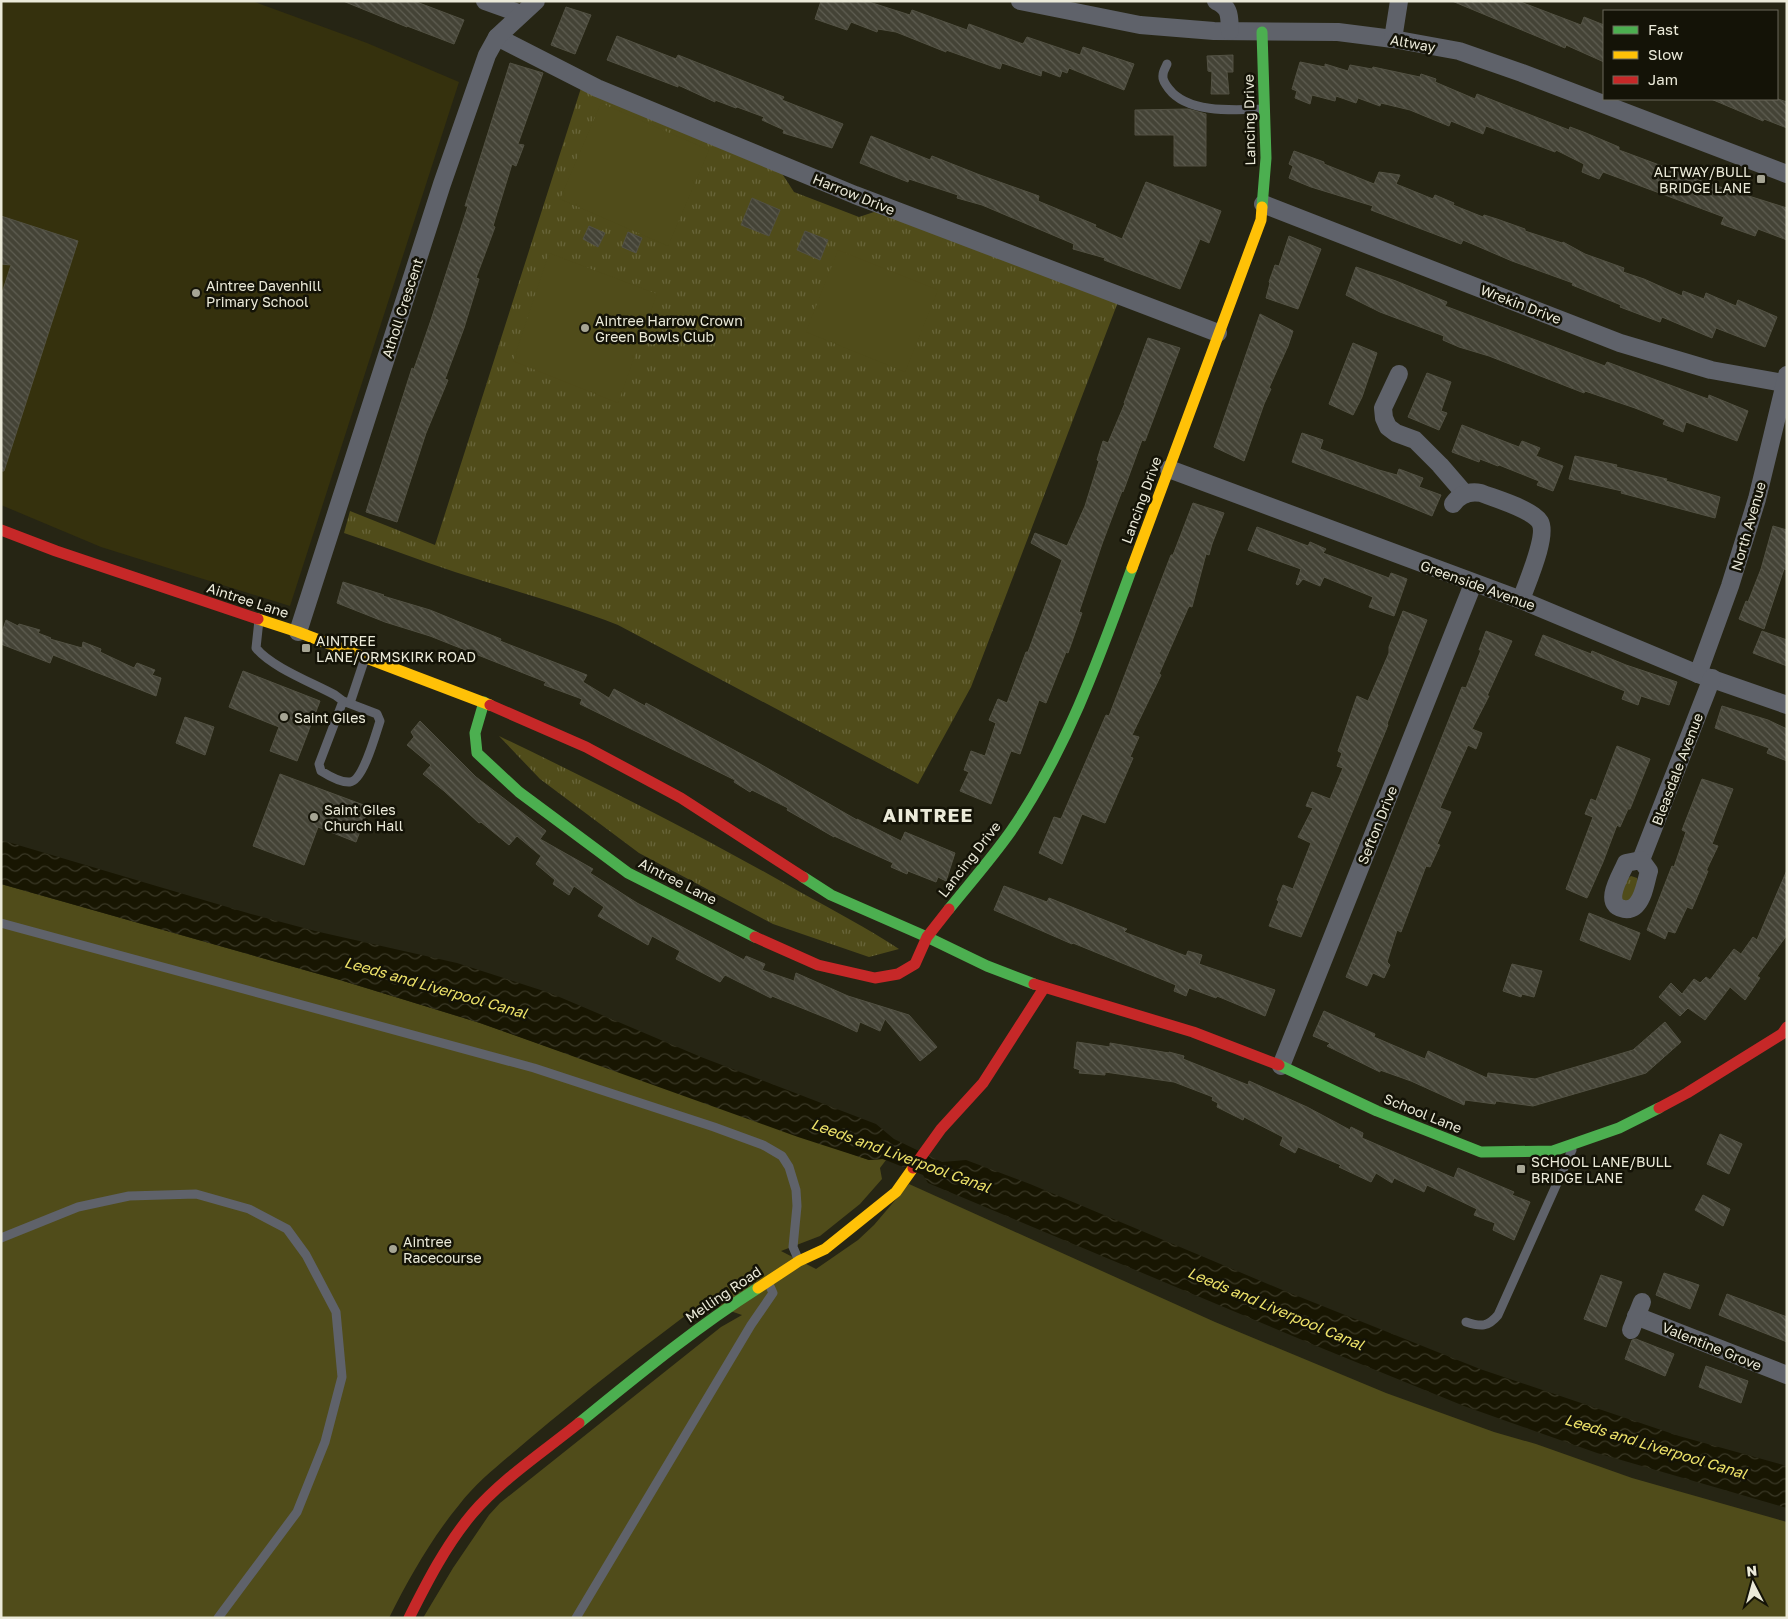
<svg xmlns="http://www.w3.org/2000/svg" width="1788" height="1619" font-family="'Golos Text',sans-serif">
  <style>
    .built { fill: #35310d }
    .grass { fill: url(#grass-tufts) }
    .garden { fill: #504c1a }
    .water { fill: url(#water-waves) }
    .building { fill: url(#building-back-hatch); stroke: #525143 }
    .lines { fill: none; stroke-linecap: round; stroke-linejoin: round }
    .lane { stroke: #5f626a; stroke-width: 9 }
    .street { stroke: #5f626a; stroke-width: 18 }
    .fast { stroke: #4caf50; stroke-width: 11 }
    .slow { stroke: #ffc107; stroke-width: 11 }
    .jam { stroke: #c62828; stroke-width: 11 }
    .poi-dot { fill: #a6a594; stroke: #141307; stroke-width: 2 }
    .labels { text-anchor: middle; dominant-baseline: central; stroke-width: 5; stroke-linejoin: round; paint-order: stroke }
    .street-label { font-size: 14px; fill: #ebead9; stroke: #141307 }
    .poi-label { font-size: 14px; fill: #ebead9; stroke: #141307; text-anchor: start }
    .water-label { font-size: 15px; font-style: italic; fill: #ede269; stroke: #141307 }
    .district-label { font-size: 19px; font-weight: bold; letter-spacing: 1px; fill: #ebead9; stroke: #141307 }
  </style>
  <defs>
    <pattern id="grass-tufts" width="24" height="20" patternUnits="userSpaceOnUse" patternTransform="scale(1.25)"><rect width="24" height="20" fill="#504c1a"/><path d="M3 7l-1-3M5 7V3M7 7l1-3M15 17l-1-3M17 17v-4M19 17l1-3" fill="none" stroke="#69663b"/></pattern>
    <pattern id="water-waves" width="16" height="10" patternUnits="userSpaceOnUse" patternTransform="scale(1.25)"><rect width="16" height="10" fill="#181602"/><path d="M0 5q4-4 8 0t8 0" fill="none" stroke="#3a3826"/></pattern>
    <pattern id="building-back-hatch" width="6" height="6" patternUnits="userSpaceOnUse" patternTransform="scale(1.25)"><rect width="6" height="6" fill="#444336"/><path d="M-1 5l2 2M0 0l6 6M5-1l2 2" fill="none" stroke="#5f5e52"/></pattern>
  </defs>
  <rect width="100%" height="100%" fill="#262514"/>
  <path class="built" d="M1,1H252L367,43L459,82L290,606L101,547L1,505Z"/>
  <g class="grass">
    <path d="M581,88L781,172L794,192L859,217L883,209L1118,302L971,687L918,784L618,625C565,604 510,590 455,572C418,560 381,545 344,533L350,511L435,545Z"/>
    <path d="M499,736C601,785 702,836 800,892C833,910 867,928 899,949L869,957L773,924L639,853L540,779Z"/>
    <path d="M1631,876L1637,878C1639,885 1634,896 1629,901H1622C1620,892 1623,881 1631,876Z"/>
  </g>
  <g class="garden">
    <path d="M601,103L709,150L668,246L560,199Z"/>
    <path d="M838,250L938,290L905,372L806,332Z"/>
    <path d="M549,253L657,294L618,403L513,361Z"/>
    <path d="M1,884L340,980L480,1023L869,1160L882,1159L886,1160L880,1168L882,1179L860,1204L820,1236L781,1251L816,1269L858,1240L874,1225L909,1184L1215,1322L1386,1393L1494,1432L1536,1444L1632,1478L1787,1522V1618H423L453,1568L489,1515L500,1503L721,1327L742,1315L704,1302C644,1346 585,1392 528,1440C504,1461 478,1480 459,1505C431,1539 409,1578 389,1618H1Z"/>
  </g>
  <path class="water" d="M1,840L251,914L315,931L457,963L550,993L701,1057L876,1124L894,1139L942,1162L966,1160L1030,1184L1280,1289L1480,1369L1679,1436L1787,1466V1508L1597,1453L1464,1406L1319,1347L928,1183L923,1175L883,1159L869,1160L798,1137L480,1023L340,980L1,884Z"/>
  <g class="building">
    <path d="M343,1H414L464,20L454,44L407,26V27Z"/>
    <path d="M821,1H866L910,15L912,10L967,30L969,24L1023,44L1027,37L1080,55L1083,47L1134,64L1124,90L1069,68L1067,73L1062,71L1060,77L1042,70L1041,76L1002,63L1000,69L946,50V52L896,32L878,29L877,32L851,22L847,30L815,19Z"/>
    <path d="M1452,1H1518L1581,25L1584,17L1604,25V62L1566,45L1565,48Z"/>
    <path d="M566,7L591,15L575,54L551,45Z"/>
    <path d="M617,36L676,59L678,55L784,97L782,100L843,124L832,148L783,133L784,130L762,120L764,117L737,107L736,108L715,100V102L678,85V87L607,60Z"/>
    <path d="M1233,55V72H1227L1229,94H1211L1212,72L1208,71L1207,56Z"/>
    <path d="M1300,62L1325,67V64L1348,71L1350,65L1372,69L1373,67L1420,77L1421,74L1436,79L1435,82L1475,99L1477,94L1569,130L1570,127L1586,133L1619,147V150L1662,166L1704,182L1787,208V240L1758,229L1755,236L1721,224L1724,217L1603,172L1599,179L1582,172L1584,164L1556,150L1555,152L1486,126L1483,134L1451,121L1449,126L1410,110L1381,103L1380,106L1358,98L1356,103L1336,96L1335,101L1312,95L1310,104L1295,98L1297,91L1292,89Z"/>
    <path d="M510,63L543,73L518,144L524,145L516,166L512,164L493,226L495,227L476,278L479,279L464,328L445,379L448,380L426,433L397,522L366,512L412,368L414,369L431,320L468,206H465Z"/>
    <path d="M1711,99H1778L1787,102V128L1764,119L1763,121Z"/>
    <path d="M1188,109L1206,114V166H1174V135H1135V110Z"/>
    <path d="M871,136L930,160L932,156L980,175L1039,196L1038,201L1096,225L1095,227L1122,239L1146,182L1221,211L1209,243L1200,239L1180,289L1104,260L1105,258L1073,249L1074,244L982,205L957,198L958,195L909,179L908,182L860,163Z"/>
    <path d="M1294,151L1324,162V164L1374,184L1379,172L1400,175L1396,184L1433,199L1435,195L1454,203L1453,205L1483,217L1484,215L1497,219L1525,229V231L1562,243L1563,242L1585,254L1624,268L1623,272L1644,279L1682,296L1683,291L1704,299L1706,293L1736,306L1738,300L1777,317L1765,347L1716,328L1712,338L1662,317L1660,322L1620,307L1621,305L1572,285L1573,283L1512,261L1463,240L1461,244L1371,210L1373,206L1311,187L1289,178L1293,166L1289,164Z"/>
    <path d="M752,198L780,210L769,236L741,225Z"/>
    <path d="M1,216L78,241L4,471H1V296L11,265L1,264Z"/>
    <path d="M589,226L605,233L598,247L583,239Z"/>
    <path d="M805,231L828,240L820,260L797,250Z"/>
    <path d="M628,232L642,238L636,253L622,247Z"/>
    <path d="M1289,236L1321,249L1298,309L1266,298L1270,283L1269,282L1275,265L1279,266Z"/>
    <path d="M1356,267L1396,281L1447,302L1445,306L1605,366L1607,362L1708,399L1709,395L1748,411L1737,441L1686,422L1683,432L1663,424L1665,420L1635,408L1585,391L1584,393L1489,356L1459,347L1443,340L1444,336L1380,312L1346,295Z"/>
    <path d="M1260,314L1293,331L1288,346L1269,388L1271,389L1264,404L1244,461L1214,447Z"/>
    <path d="M1148,338L1180,348L1145,441L1142,440L1123,492L1122,491L1102,544L1079,612L1082,613L1068,653L1066,652L1046,703L1039,700L1020,754L1011,751L991,804L960,791L969,772L964,770L971,751L985,756L996,723L989,720L998,699L1007,703L1026,652H1028L1062,560L1031,543L1035,533L1067,546L1085,506L1099,461L1097,460L1103,441L1108,443L1125,403H1124Z"/>
    <path d="M1353,343L1377,353L1362,397L1353,415L1329,404Z"/>
    <path d="M1427,373L1451,382L1441,411L1447,413L1439,430L1408,417Z"/>
    <path d="M1462,425L1519,447L1522,441L1540,448L1536,456L1563,466L1553,491L1537,485L1539,481L1499,465L1498,466L1480,459L1479,462L1452,452Z"/>
    <path d="M1302,433L1323,440L1320,449L1379,470L1397,475L1399,469L1423,478L1419,487L1441,495L1432,516L1381,495L1292,462Z"/>
    <path d="M1575,456L1617,465L1616,467L1667,479L1666,481L1720,497L1715,518L1621,493L1622,491L1569,479Z"/>
    <path d="M1193,503L1224,513L1212,544L1209,555L1206,554L1192,607L1189,606L1159,674L1161,675L1132,735L1139,737L1130,757L1133,758L1105,823L1082,814L1062,864L1039,853L1054,817L1061,819L1106,715L1109,716L1171,555H1173Z"/>
    <path d="M1773,526L1787,530V570L1784,569L1764,629L1739,619L1746,601L1748,602L1761,569Z"/>
    <path d="M1257,527L1308,546L1310,542L1326,549L1323,553L1389,578L1391,573L1407,579L1394,616L1369,607L1373,597L1324,577L1320,586L1303,579L1298,585L1296,584L1301,569L1248,550Z"/>
    <path d="M343,582L384,595L383,596L430,610L501,639L500,641L587,675L583,682L609,698L614,689L645,706L646,703L760,764L857,820V819L901,841L905,832L955,853L946,881L938,877L936,882L908,871L907,874L891,867L893,863L834,836V837L787,810L788,808L752,790L750,792L734,782L735,780L580,704L582,699L544,685L546,682L430,636L385,622L337,603Z"/>
    <path d="M1403,611L1427,620L1387,724L1388,725L1301,937L1269,926L1279,901L1277,900L1283,885L1293,889L1311,843L1298,837L1313,808L1306,806L1312,792L1330,799L1343,768L1337,766L1342,753L1338,751L1357,696L1368,701L1389,653V647Z"/>
    <path d="M6,620L18,626L19,624L40,630L38,633L51,638L50,639L82,648L83,642L101,649L100,652L134,668L137,663L155,670L152,675L161,678L156,696L53,655L50,663L1,644V635Z"/>
    <path d="M1486,631L1512,641L1487,696H1489L1472,729L1482,733L1476,749L1468,745L1443,801L1440,808L1451,812L1437,844L1440,845L1430,867L1426,866L1401,932L1397,930L1387,962L1390,965L1384,978L1373,973L1367,986L1346,977L1462,687L1466,688L1481,650H1479Z"/>
    <path d="M1762,631L1787,640V666L1753,653Z"/>
    <path d="M1543,635L1591,654L1592,651L1626,665L1677,682L1669,705L1641,696L1638,705L1622,699L1625,691L1535,655Z"/>
    <path d="M243,671L320,701L297,761L270,751L279,727L229,707Z"/>
    <path d="M1722,706L1768,720L1787,729V761L1767,753L1769,748L1715,728Z"/>
    <path d="M185,717L214,727L205,755L176,743Z"/>
    <path d="M420,721L476,777L546,831L540,839L593,869L590,873L637,903L744,960L746,956L765,964L762,970L794,981L796,973L848,996L909,1015L937,1047L920,1061L885,1019L880,1031L860,1022L857,1032L834,1021L772,996L771,998L725,975L720,982L676,959L680,951L652,936L648,945L598,916L604,907L574,886L569,895L553,884L555,880L536,864L541,856L517,836L509,845L481,822L479,823L444,791L423,774L431,765L407,745L414,737L411,732Z"/>
    <path d="M1617,746L1650,759L1630,809H1628L1620,827L1617,825L1603,862L1587,898L1566,889L1593,817L1585,814L1591,799L1596,801Z"/>
    <path d="M280,774L369,807L356,842L318,827L304,865L253,846Z"/>
    <path d="M1702,779L1733,789L1712,844L1718,846L1706,871H1708L1692,909L1687,907L1675,933L1668,931L1665,939L1647,930L1672,866L1674,867L1686,832L1682,830Z"/>
    <path d="M1787,870V935L1757,976L1760,978L1745,1000L1730,987L1705,1020L1688,1008L1680,1016L1659,997L1671,983L1682,994L1694,979L1700,983L1706,977L1710,980L1734,949L1741,954L1753,937L1757,940Z"/>
    <path d="M1004,886L1047,902L1049,898L1127,929L1124,932L1186,956L1188,951L1202,955L1199,964L1275,990L1265,1016L1217,996L1216,998L1189,988L1186,996L1174,991L1176,985L1073,943L1072,944L994,910Z"/>
    <path d="M1589,913L1640,933L1630,960L1580,940Z"/>
    <path d="M1512,964L1542,971L1534,997L1522,994L1521,997L1503,991Z"/>
    <path d="M1324,1011L1375,1034L1374,1037L1425,1059L1428,1051L1487,1078L1488,1073L1535,1079L1633,1050L1665,1022L1681,1042L1646,1073L1588,1090L1533,1106L1496,1101L1495,1104L1465,1100L1464,1105L1411,1081L1380,1070V1072L1327,1046L1330,1043L1313,1036Z"/>
    <path d="M1077,1042L1110,1047V1043L1169,1053V1052L1184,1056L1183,1059L1248,1085L1249,1081L1307,1107L1350,1130L1351,1127L1363,1133L1362,1138L1454,1178L1458,1168L1514,1192L1512,1195L1530,1202L1514,1240L1493,1230L1495,1223L1474,1215L1477,1209L1427,1185L1424,1192L1394,1178L1392,1183L1376,1173L1371,1182L1339,1167L1341,1165L1298,1147L1295,1153L1280,1145L1283,1137L1244,1117L1243,1120L1217,1107L1218,1103L1212,1100L1213,1097L1174,1082L1105,1072V1075L1079,1073L1080,1070L1074,1068Z"/>
    <path d="M1720,1134L1742,1144L1729,1174L1707,1164Z"/>
    <path d="M1703,1195L1730,1209L1723,1226L1695,1210Z"/>
    <path d="M1664,1273L1699,1285L1690,1309L1656,1295Z"/>
    <path d="M1601,1275L1622,1282L1606,1327L1584,1319Z"/>
    <path d="M1727,1294L1787,1317V1342L1719,1315Z"/>
    <path d="M1636,1339L1674,1354L1665,1376L1625,1359L1632,1340Z"/>
    <path d="M1706,1366L1748,1381L1741,1403L1699,1387Z"/>
  </g>
  <g class="lines">
    <g class="lane">
      <path d="M1167,64C1166,67 1163,71 1163,75C1162,80 1166,85 1169,89C1188,114 1236,110 1264,109"/>
      <path d="M259,620L256,648C271,667 313,683 335,695L343,701L319,764L321,771C329,776 341,783 350,782C363,781 376,733 380,721L377,714L343,701"/>
      <path d="M350,703L365,658"/>
      <path d="M1,923L534,1068L714,1127L763,1145L782,1156L789,1167L796,1190L797,1206L793,1247L799,1261"/>
      <path d="M1,1238L78,1207L129,1196L196,1194L249,1209L287,1229L306,1255L336,1312L342,1377L325,1442L297,1512L218,1618"/>
      <path d="M1466,1322C1481,1327 1488,1327 1498,1315L1572,1150"/>
      <path d="M576,1618L751,1325L773,1293L769,1284"/>
    </g>
    <g class="street">
      <path d="M485,1L521,14"/>
      <path d="M1020,1L1140,25L1214,31L1338,32L1393,39L1459,51L1522,73L1787,174"/>
      <path d="M1216,1C1231,8 1229,16 1230,31"/>
      <path d="M497,37L597,88L855,195L1218,333"/>
      <path d="M1393,39L1399,1"/>
      <path d="M1263,204L1620,343L1711,370L1784,383"/>
      <path d="M1399,374L1383,408L1384,418L1388,427L1396,433L1415,440L1440,465L1465,494"/>
      <path d="M1169,469L1521,600L1698,674L1787,705"/>
      <path d="M1453,504C1460,494 1470,491 1481,493C1496,499 1532,509 1540,522C1548,536 1526,585 1521,600"/>
      <path d="M298,632L442,184L487,55L497,37L536,1"/>
      <path d="M1698,674L1730,586L1757,499L1787,375"/>
      <path d="M1641,860L1712,678"/>
      <path d="M1641,860L1649,871C1646,881 1644,896 1637,904C1634,908 1629,910 1624,909C1601,905 1621,875 1626,863Z"/>
      <path d="M1281,1066L1473,584"/>
      <path d="M1636,1316L1787,1375"/>
      <path d="M1631,1330L1642,1302"/>
    </g>
    <g class="fast">
      <path d="M1262,32L1266,158L1262,207"/>
      <path d="M484,702L475,733L477,753L519,792L628,873L755,937"/>
      <path d="M803,877L831,895L927,937L987,966L1034,984"/>
      <path d="M949,909C970,883 992,858 1011,831C1066,751 1099,659 1132,568"/>
      <path d="M1279,1065L1377,1111L1481,1152L1553,1151L1619,1128L1659,1108"/>
      <path d="M579,1423C637,1376 695,1328 758,1288"/>
    </g>
    <g class="slow">
      <path d="M1132,568L1261,220L1262,207"/>
      <path d="M258,619L298,632L490,705"/>
      <path d="M758,1288L799,1261L825,1249L896,1192L913,1168"/>
    </g>
    <g class="jam">
      <path d="M1,530L56,551L258,619"/>
      <path d="M490,705L586,747L681,798L803,877"/>
      <path d="M755,937L818,965L875,978L898,974L915,964L927,937L949,909"/>
      <path d="M1034,984L1193,1032L1279,1065"/>
      <path d="M1659,1108L1687,1093L1782,1034L1787,1027"/>
      <path d="M913,1168L941,1129L983,1083L1044,988"/>
      <path d="M409,1618C427,1582 446,1545 472,1514C502,1479 543,1452 579,1423"/>
    </g>
  </g>
  <g class="poi-dot">
    <rect x="1756" y="174" width="10" height="10" rx="2.5"/>
    <circle cx="196" cy="293" r="5"/>
    <circle cx="585" cy="328" r="5"/>
    <rect x="301" y="643" width="10" height="10" rx="2.5"/>
    <circle cx="284" cy="717" r="5"/>
    <circle cx="314" cy="817" r="5"/>
    <rect x="1516" y="1164" width="10" height="10" rx="2.5"/>
    <circle cx="393" cy="1249" r="5"/>
  </g>
  <g class="labels">
    <g class="street-label">
      <text transform="translate(1413 43) rotate(10)">Altway</text>
      <text transform="translate(1249 120) rotate(-91)">Lancing Drive</text>
      <text transform="translate(854 194) rotate(22)">Harrow Drive</text>
      <text transform="translate(1521 304) rotate(21)">Wrekin Drive</text>
      <text transform="translate(402 308) rotate(-72)">Atholl Crescent</text>
      <text transform="translate(1141 500) rotate(-70)">Lancing Drive</text>
      <text transform="translate(1748 526) rotate(-74)">North Avenue</text>
      <text transform="translate(1478 585) rotate(20)">Greenside Avenue</text>
      <text transform="translate(248 600) rotate(18)">Aintree Lane</text>
      <text transform="translate(1677 769) rotate(-69)">Bleasdale Avenue</text>
      <text transform="translate(1377 825) rotate(-68)">Sefton Drive</text>
      <text transform="translate(969 859) rotate(-52)">Lancing Drive</text>
      <text transform="translate(678 881) rotate(27)">Aintree Lane</text>
      <text transform="translate(1423 1113) rotate(22)">School Lane</text>
      <text transform="translate(723 1294) rotate(-34)">Melling Road</text>
      <text transform="translate(1712 1346) rotate(22)">Valentine Grove</text>
    </g>
    <g class="poi-label">
      <text x="1751" y="171" text-anchor="end">ALTWAY/BULL<tspan x="1751" dy="16">BRIDGE LANE</tspan></text>
      <text x="206" y="285">Aintree Davenhill<tspan x="206" dy="16">Primary School</tspan></text>
      <text x="595" y="320">Aintree Harrow Crown<tspan x="595" dy="16">Green Bowls Club</tspan></text>
      <text x="316" y="640">AINTREE<tspan x="316" dy="16">LANE/ORMSKIRK ROAD</tspan></text>
      <text x="294" y="717">Saint Giles</text>
      <text x="324" y="809">Saint Giles<tspan x="324" dy="16">Church Hall</tspan></text>
      <text x="1531" y="1161">SCHOOL LANE/BULL<tspan x="1531" dy="16">BRIDGE LANE</tspan></text>
      <text x="403" y="1241">Aintree<tspan x="403" dy="16">Racecourse</tspan></text>
    </g>
    <g class="water-label">
      <text transform="translate(436 987) rotate(16)">Leeds and Liverpool Canal</text>
      <text transform="translate(901 1155) rotate(20)">Leeds and Liverpool Canal</text>
      <text transform="translate(1276 1308) rotate(23)">Leeds and Liverpool Canal</text>
      <text transform="translate(1656 1446) rotate(17)">Leeds and Liverpool Canal</text>
    </g>
    <g class="district-label">
      <text x="928" y="814">AINTREE</text>
    </g>
  </g>
  <rect width="1788" height="1619" fill="none" stroke="#ebead9" stroke-width="5"/>
  <rect x="1603" y="10" width="175" height="90" fill="#141307" stroke="#6a695b"/>
  <rect x="1613" y="26" width="25" height="8" fill="#4caf50" stroke="#6a695b"/>
  <text x="1648" y="35" font-size="15" fill="#ebead9">Fast</text>
  <rect x="1613" y="51" width="25" height="8" fill="#ffc107" stroke="#6a695b"/>
  <text x="1648" y="60" font-size="15" fill="#ebead9">Slow</text>
  <rect x="1613" y="76" width="25" height="8" fill="#c62828" stroke="#6a695b"/>
  <text x="1648" y="85" font-size="15" fill="#ebead9">Jam</text>
  <g transform="translate(1753 1584) rotate(354)" stroke="#141307" stroke-width="4" paint-order="stroke">
  <path d="M0-4L9 19L0 12L-9 19Z" fill="#ebead9"/>
  <text y="-8" font-size="14" font-weight="bold" text-anchor="middle" fill="#ebead9">N</text>
  </g>
</svg>
